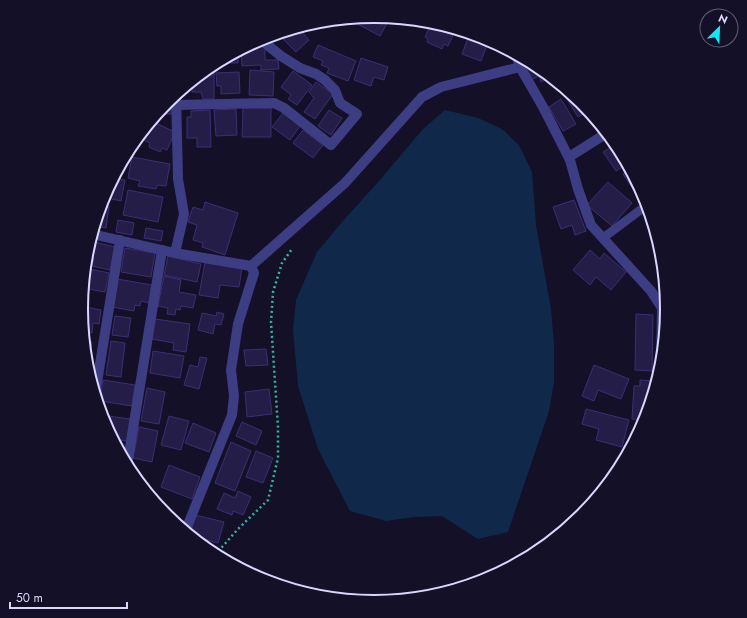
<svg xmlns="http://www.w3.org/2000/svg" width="747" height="618" font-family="Jost,sans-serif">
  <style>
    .water { fill: #10294b }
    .building { fill: #241d47; stroke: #3a3073 }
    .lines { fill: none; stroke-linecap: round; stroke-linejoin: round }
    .path { stroke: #34b6a8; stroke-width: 2.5; stroke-dasharray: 2 3; stroke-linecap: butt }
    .lane { stroke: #3d3d84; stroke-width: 9 }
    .street { stroke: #3d3d84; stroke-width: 10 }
    .rim { fill: none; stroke: #dad7fe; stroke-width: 2 }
  </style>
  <rect width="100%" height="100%" fill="#131027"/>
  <path class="water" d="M445,110L478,118L502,129L519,145L532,172L536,225L551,309L554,344V382L549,411L508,532L478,539L442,516L414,517L386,521L350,511L318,449L298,386L293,330L296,300L317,252L342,222L379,181L423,129Z"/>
  <g class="building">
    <path d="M374,16L390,18L380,36L352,21L354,18Z"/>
    <path d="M414,20L429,21L427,25Z"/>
    <path d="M432,22L456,29L448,46L444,44L442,49L427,42L428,39L425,37Z"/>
    <path d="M304,25L307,28L302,32L309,40L296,52L279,35L283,32Z"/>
    <path d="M468,38L487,45L481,61L462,54Z"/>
    <path d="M257,41L265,48V60H278L279,69L261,70V65L242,66L241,49Z"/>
    <path d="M318,45L356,61L348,81L327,73L329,68L321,65L323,61L313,57Z"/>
    <path d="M238,51V63H216Z"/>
    <path d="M361,58L388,67L384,80L374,77L371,86L354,80Z"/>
    <path d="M529,62L536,66L551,77L541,82L539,76L531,80L524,64Z"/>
    <path d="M250,70L274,72L273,96L249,95Z"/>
    <path d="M293,71L312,85L297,105L288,99L291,95L281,87Z"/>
    <path d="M239,72L240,93L221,94V86H217L216,73Z"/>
    <path d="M201,73H214V99H203L201,92H192V86H185Z"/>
    <path d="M316,82L333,94L315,119L304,112L314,98L309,92Z"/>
    <path d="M570,93L581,102L588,111L578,117L565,96Z"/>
    <path d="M172,97L171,114H157L166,102Z"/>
    <path d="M561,99L576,124L563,131L549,107Z"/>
    <path d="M243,108H271V137H242Z"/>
    <path d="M236,109L237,135L216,136L214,110Z"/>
    <path d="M210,110L211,147H197V138H187V117H191V111Z"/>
    <path d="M329,110L342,118L331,135L318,126Z"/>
    <path d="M283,113L300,126L290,140L272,127Z"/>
    <path d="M151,121L175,132L167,150L162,148L160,152L149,147L150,143L138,137Z"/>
    <path d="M303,130L323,145L313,158L293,143Z"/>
    <path d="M616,144L627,164L616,171L603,152Z"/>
    <path d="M131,145L127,166L122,165L121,171L117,170Z"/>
    <path d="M132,157L170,164L166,186L157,185L156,189L138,186L140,181L128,178Z"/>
    <path d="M630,170L643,195L639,198L623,174Z"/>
    <path d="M113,178L125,180L121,201L103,197Z"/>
    <path d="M608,182L632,203L612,226L587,205Z"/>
    <path d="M128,190L163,197L158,222L123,215Z"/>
    <path d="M574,200L586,231L575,235L572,225L561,229L553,207Z"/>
    <path d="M205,202L238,213L225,255L202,247L203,243L193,240L197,225L188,222L193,207L203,210Z"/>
    <path d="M100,205L109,206L106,228L94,226Z"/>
    <path d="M118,220L134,223L132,235L116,232Z"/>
    <path d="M146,228L163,231L161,241L144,238Z"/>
    <path d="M90,241L115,247L110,270L92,266L94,258L86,256Z"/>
    <path d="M125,248L155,253L151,277L121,272Z"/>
    <path d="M590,250L600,259L604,253L626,272L611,290L596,277L590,285L573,270Z"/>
    <path d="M168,256L201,264L197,282L164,275Z"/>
    <path d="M205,262L242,268L239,287L220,285L218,298L199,295Z"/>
    <path d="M85,268L109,273L105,292L83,288Z"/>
    <path d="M164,276L181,280L179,292L196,295L193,308L181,306L180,310L176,309L175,315L167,314L168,308L158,306Z"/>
    <path d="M117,279L152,285L149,303L141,301L140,306L135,305L134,311L112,307Z"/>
    <path d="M81,306L101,310L99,324L93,323L92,333L83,331Z"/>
    <path d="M217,312L224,314L221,325L215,324L213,334L198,330L202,313L216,316Z"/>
    <path d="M636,314L653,315L652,371L635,370Z"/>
    <path d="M115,316L131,318L128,337L112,335Z"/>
    <path d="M155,319L190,324L186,352L173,350L174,343L152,339Z"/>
    <path d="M84,341L92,342L89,361L86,360Z"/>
    <path d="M111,341L125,343L121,377L106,375Z"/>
    <path d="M266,349L268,365L246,366L244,350Z"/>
    <path d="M153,351L184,356L180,378L150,373Z"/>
    <path d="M200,357L207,358L199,389L184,385L190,365L198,367Z"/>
    <path d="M594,365L629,379L621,399L598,390L594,401L582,396Z"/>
    <path d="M103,380L135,385L132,406L100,401Z"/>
    <path d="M640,380L653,381L652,396L645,420L632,419L634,386H640Z"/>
    <path d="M147,388L165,392L159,424L141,421Z"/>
    <path d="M269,389L272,414L247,417L245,392Z"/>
    <path d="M586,409L629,420L622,447L596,440L599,429L582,424Z"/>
    <path d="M101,415L130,419L127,441L112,439L103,421Z"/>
    <path d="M169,416L189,421L181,450L161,445Z"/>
    <path d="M242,422L262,431L256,445L236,436Z"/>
    <path d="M193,423L216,433L209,452L185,443Z"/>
    <path d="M139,427L158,431L152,462L133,458Z"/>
    <path d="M231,442L251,451L235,491L215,483Z"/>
    <path d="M116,446L124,447L122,458Z"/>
    <path d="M256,451L273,458L263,483L246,477Z"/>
    <path d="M628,451L623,461L620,454Z"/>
    <path d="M169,465L200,477L192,499L161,487Z"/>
    <path d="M238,491L251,497L243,515L233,511L232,515L217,509L224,493L235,498Z"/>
    <path d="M195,515L224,522L218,543L190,535Z"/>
  </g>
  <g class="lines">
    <path class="path" d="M215,555L238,529L268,500L278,458V427L271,322L273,292L282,263L292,249"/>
    <g class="lane">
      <path d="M480,37L516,55"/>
      <path d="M603,238L647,205"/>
    </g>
    <g class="street">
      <path d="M516,54L520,67L543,107L570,160L578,189L591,225L651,291L662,308L661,361"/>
      <path d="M176,105L274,103L284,108L331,145L357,114L340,103L335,90L325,80L316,74L300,68L281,56L260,39"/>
      <path d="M569,157L607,133"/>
      <path d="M92,234L175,253L251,266"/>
      <path d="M175,253L184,214L178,179L176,94"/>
      <path d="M251,266L345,183L422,97L441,87L520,67"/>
      <path d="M95,395L120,240"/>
      <path d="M127,466L162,250"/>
      <path d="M185,532L232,415L234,396L231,370L238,324L254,273L251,266"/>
    </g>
  </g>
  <path d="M0 0H747V618H0ZM88 309a286 286 0 1 1 572 0a286 286 0 1 1-572 0Z" fill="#131027" fill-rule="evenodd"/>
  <path class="rim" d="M88 309a286 286 0 1 1 572 0a286 286 0 1 1-572 0Z"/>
  <g transform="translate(719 28) rotate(24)"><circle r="19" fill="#131027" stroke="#63607d"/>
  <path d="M0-3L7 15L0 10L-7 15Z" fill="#0aebf7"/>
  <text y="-6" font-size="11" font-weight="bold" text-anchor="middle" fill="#dad7fe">N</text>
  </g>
  <path d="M10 602v6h117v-6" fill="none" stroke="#dad7fe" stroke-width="2"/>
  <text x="16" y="602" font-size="12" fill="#dad7fe" stroke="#131027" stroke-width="3" paint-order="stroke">50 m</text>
</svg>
